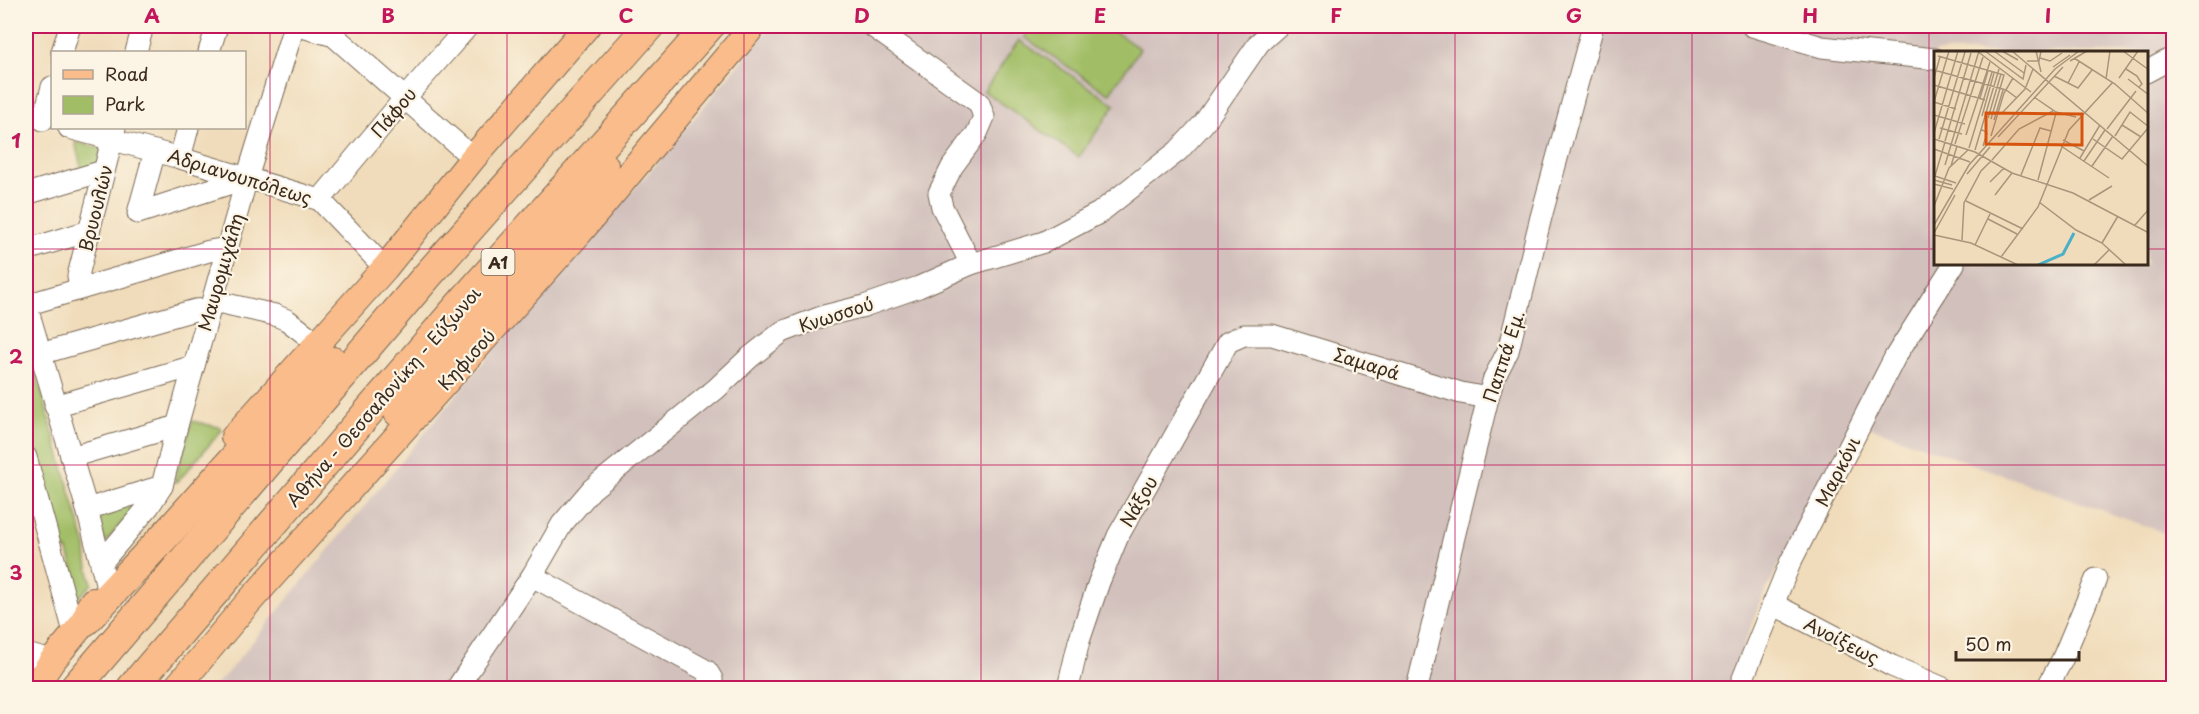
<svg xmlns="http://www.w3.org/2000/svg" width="2199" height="714" font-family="'Playpen Sans',sans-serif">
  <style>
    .industrial { fill: #d1c0bc; fill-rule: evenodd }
    .green { fill: #a1be66; stroke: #6e7442; stroke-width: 1.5 }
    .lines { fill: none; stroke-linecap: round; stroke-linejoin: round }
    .minor-casing { stroke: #7a6855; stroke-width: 23 }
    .major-casing { stroke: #7a6855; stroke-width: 28 }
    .highway-casing { stroke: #7a6855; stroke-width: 32 }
    .minor { stroke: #fff; stroke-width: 21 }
    .major { stroke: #f9bc8a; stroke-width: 26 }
    .highway { stroke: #f9bc8a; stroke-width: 30 }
    .grid { fill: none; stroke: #c2185b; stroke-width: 1.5; stroke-opacity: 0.55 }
    .labels { text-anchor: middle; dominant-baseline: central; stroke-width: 4.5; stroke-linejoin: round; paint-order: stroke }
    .shield { fill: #fcf5e5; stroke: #75675a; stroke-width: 1.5 }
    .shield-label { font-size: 16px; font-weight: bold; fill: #3b2a1e }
    .street-label { font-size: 18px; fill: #3b2a1e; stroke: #fcf5e5 }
    .inset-river { fill: none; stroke: #49b0c8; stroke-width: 3 }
    .inset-road { fill: none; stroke: #a8957c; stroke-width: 1.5 }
    .view { fill: #d7540e; fill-opacity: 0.15; stroke: #d7540e; stroke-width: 3 }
    .inset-edge { fill: none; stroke: #3b2a1e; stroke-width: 3 }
    .neatline { fill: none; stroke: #c2185b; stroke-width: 2 }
    .grid-label { font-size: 20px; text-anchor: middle; font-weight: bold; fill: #c2185b }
  </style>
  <rect width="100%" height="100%" fill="#fcf5e5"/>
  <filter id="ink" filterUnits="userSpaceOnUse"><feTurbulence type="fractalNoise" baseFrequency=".0167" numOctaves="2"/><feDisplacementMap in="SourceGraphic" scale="12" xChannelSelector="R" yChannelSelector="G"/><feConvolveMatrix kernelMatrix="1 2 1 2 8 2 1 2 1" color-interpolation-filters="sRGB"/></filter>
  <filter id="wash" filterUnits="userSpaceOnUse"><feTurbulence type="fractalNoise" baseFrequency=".008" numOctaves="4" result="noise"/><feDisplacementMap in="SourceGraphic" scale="24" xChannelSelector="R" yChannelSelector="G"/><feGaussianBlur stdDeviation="1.35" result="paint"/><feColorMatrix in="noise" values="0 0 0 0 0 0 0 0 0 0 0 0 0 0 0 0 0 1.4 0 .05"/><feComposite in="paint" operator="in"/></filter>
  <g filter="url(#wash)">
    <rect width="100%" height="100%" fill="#f0dcba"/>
    <path class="industrial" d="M771,26H2173V536L1853,421L1759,604L1728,688H212L227,673L479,367L649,172ZM1935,52H2146V264H1935Z"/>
    <g class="green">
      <path d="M1032,26H1106L1140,49L1109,94L1024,37Z"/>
      <path d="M1019,40L1115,105L1079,157L984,91Z"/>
      <path d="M75,142L101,148L99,166L82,171Z"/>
      <path d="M26,339L86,547L87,563L92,584L71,605L64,581L75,577L68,551L63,548L26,418Z"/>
      <path d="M192,421L218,427L222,430L178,481L174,482Z"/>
      <path d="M144,496L105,543L97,511Z"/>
    </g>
  </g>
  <g filter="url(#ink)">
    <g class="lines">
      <g class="minor-casing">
        <g id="minor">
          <path d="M298,26L334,36L473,158"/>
          <path d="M872,26L979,103L984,117L977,133L952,167L939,193L942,207L971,264"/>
          <path d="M1752,26L1822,47L1935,59"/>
          <path d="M62,52L70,26"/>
          <path d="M136,52L143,26"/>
          <path d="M209,52L217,26"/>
          <path d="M2146,72L2174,57"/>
          <path d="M43,120L52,87"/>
          <path d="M69,128L180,158L320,200L385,268"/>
          <path d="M155,151L138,213L247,178"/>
          <path d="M180,158L188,128"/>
          <path d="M26,194L103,171"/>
          <path d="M320,200L404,99L468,26"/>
          <path d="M26,250L89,231"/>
          <path d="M80,288L78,276L115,128"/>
          <path d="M213,301L275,315L287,320L317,343"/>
          <path d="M26,304L87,509L106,583"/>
          <path d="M26,305L209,251L227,248"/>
          <path d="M40,354L195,310L210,309"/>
          <path d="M55,406L194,366"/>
          <path d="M26,457L74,632"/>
          <path d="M71,457L177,426"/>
          <path d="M87,509L162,486"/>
          <path d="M102,562L149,506L162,486L177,426L247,178L294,26"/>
          <path d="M532,576L707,671L712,679L706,688"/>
          <path d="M1773,604L1892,666L1943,688"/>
          <path d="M26,654L52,661"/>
          <path d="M457,688L532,576L562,524L592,489L716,389L749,358L782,332L824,316L864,306L919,287L971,264L1044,242L1099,213L1178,151L1204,123L1259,43L1278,26"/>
          <path d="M1068,688L1079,641L1099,582L1118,536L1228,342L1244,335H1272L1461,393L1488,398"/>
          <path d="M1417,688L1488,398L1494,378L1508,351L1541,217L1593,26"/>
          <path d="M1739,688L1790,563L1895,357L1954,264"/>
          <path d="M2047,688L2062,660L2096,579"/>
        </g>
      </g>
      <g class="major-casing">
        <g id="major">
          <path d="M397,413L424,379L605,165"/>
          <path d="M234,437L385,268L473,158L587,26"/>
          <path d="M34,688L52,661L86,620L89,607L93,601"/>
          <path d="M176,688L247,604L580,232L753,26"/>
        </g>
      </g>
      <g class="highway-casing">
        <g id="highway">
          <path d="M86,620L176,524L266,423L333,362"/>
          <path d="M75,688L428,275L649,26"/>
          <path d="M132,688L460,305L709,26"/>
        </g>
      </g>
      <use href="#minor" class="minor"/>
      <use href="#major" class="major"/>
      <use href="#highway" class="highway"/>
    </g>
  </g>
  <path class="grid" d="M270,26V688M507,26V688M744,26V688M981,26V688M1218,26V688M1455,26V688M1692,26V688M1929,26V688M26,249H1935M2146,249H2174M26,465H2174"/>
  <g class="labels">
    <rect class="shield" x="481.5" y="249" width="33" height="26" rx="4.5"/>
    <g class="shield-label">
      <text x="498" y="262">Α1</text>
    </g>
    <g class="street-label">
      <text transform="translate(393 112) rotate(-50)">Πάφου</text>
      <text transform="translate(240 176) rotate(17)">Αδριανουπόλεως</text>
      <text transform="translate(95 208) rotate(-76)">Βρυουλών</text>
      <text transform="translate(220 272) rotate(-74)">Μαυρομιχάλη</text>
      <text transform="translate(836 314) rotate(-18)">Κνωσσού</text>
      <text transform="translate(1503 356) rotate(-72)">Παππά Εμ.</text>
      <text transform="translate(466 359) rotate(-48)">Κηφισού</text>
      <text transform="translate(1367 363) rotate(17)">Σαμαρά</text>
      <text transform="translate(383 396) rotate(-49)">Αθήνα - Θεσσαλονίκη - Εύζωνοι</text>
      <text transform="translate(1837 471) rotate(-63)">Μαρκόνι</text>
      <text transform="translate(1138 501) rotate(-60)">Νάξου</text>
      <text transform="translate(1842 640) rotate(27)">Ανοίξεως</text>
    </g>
  </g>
  <g transform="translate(1934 51)">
    <rect width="214" height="214" fill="#f0dcba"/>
    <path class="inset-river" d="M104,214L129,203L140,182"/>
    <path class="inset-road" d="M43,0L97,41M51,0L89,28L92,14M60,0L90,22M68,0L84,9M78,0L215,116M102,0L107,21M189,0L215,19M4,5L70,24L57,68M106,7L116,10L128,2M140,7L181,33L215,63M93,10H105L107,0M136,10L153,0M119,16L136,4M192,18L203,25L208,33L205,36M0,19L72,39L83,47M120,25L144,37L158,19M0,27L6,6M185,27L204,0M172,28L176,0M194,28L215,44M134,32L145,11M0,34L51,49M100,46L122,61L142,66M46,47L54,20M0,51L22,58M0,51L15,0M67,63L91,38L99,18M0,64L31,73M48,65L60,22M54,67L67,23M60,69L69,39M188,74L207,86M6,77L28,83M47,78L53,82L49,95M173,78L202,40M0,82L24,0M32,84L56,11M57,85L70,42L79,27M181,85L196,61L215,76M64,86L129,16M0,88L41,101L78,122L139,142L215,182M5,88L31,1M159,88L188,108L215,76M129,89L150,100M11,90L37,2M21,93L49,6M127,95L175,127M35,97L58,21M0,98L36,111M41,99L65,18M146,107L166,74M58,109L85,78L119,60M150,110L171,79M11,114L45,0M17,115L23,95M158,115L179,85M33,123L56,96M87,124L106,77L117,80M1,125L22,132M0,128L11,91M0,129L18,134M104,129L122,62M56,131L70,117M0,133L19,138M61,144L78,122M155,149L178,135M32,150L89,178M105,151L142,179L168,192L192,214M0,155L15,117L34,99M54,168L83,183M0,174L35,114L121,18L145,0M201,174L215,158M0,182L21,144M0,184L37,192L84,214M28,189L30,152L47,120L57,110M168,192L184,165M41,194L56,163M67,206L104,156L135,79L179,31M160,214L175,199"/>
    <path class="view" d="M52,62L148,63V94L52,93Z"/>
    <rect width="214" height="214" class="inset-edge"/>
  </g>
  <rect width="2199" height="714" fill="none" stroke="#fcf5e5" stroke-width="66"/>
  <rect x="51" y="51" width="195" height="78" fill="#fcf5e5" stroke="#afa495" stroke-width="1.5"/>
  <rect x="63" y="70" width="30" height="9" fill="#f9bc8a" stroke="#afa495" stroke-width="1.5"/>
  <text x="105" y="81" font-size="18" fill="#3b2a1e">Road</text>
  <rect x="63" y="96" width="30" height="18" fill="#a1be66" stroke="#afa495" stroke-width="1.5"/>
  <text x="105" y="111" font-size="18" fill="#3b2a1e">Park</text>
  <path d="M1956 651v9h123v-9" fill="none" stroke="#3b2a1e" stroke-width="3"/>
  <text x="1965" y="651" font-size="18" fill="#3b2a1e" stroke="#fcf5e5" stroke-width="4.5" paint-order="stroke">50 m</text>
  <rect x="33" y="33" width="2133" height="648" class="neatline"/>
  <g class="grid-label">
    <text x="152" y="23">A</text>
    <text x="388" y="23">B</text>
    <text x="626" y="23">C</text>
    <text x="862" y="23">D</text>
    <text x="1100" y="23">E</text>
    <text x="1336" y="23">F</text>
    <text x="1574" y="23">G</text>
    <text x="1810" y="23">H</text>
    <text x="2048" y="23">I</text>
    <text x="16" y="148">1</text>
    <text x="16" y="364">2</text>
    <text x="16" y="580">3</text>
  </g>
</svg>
